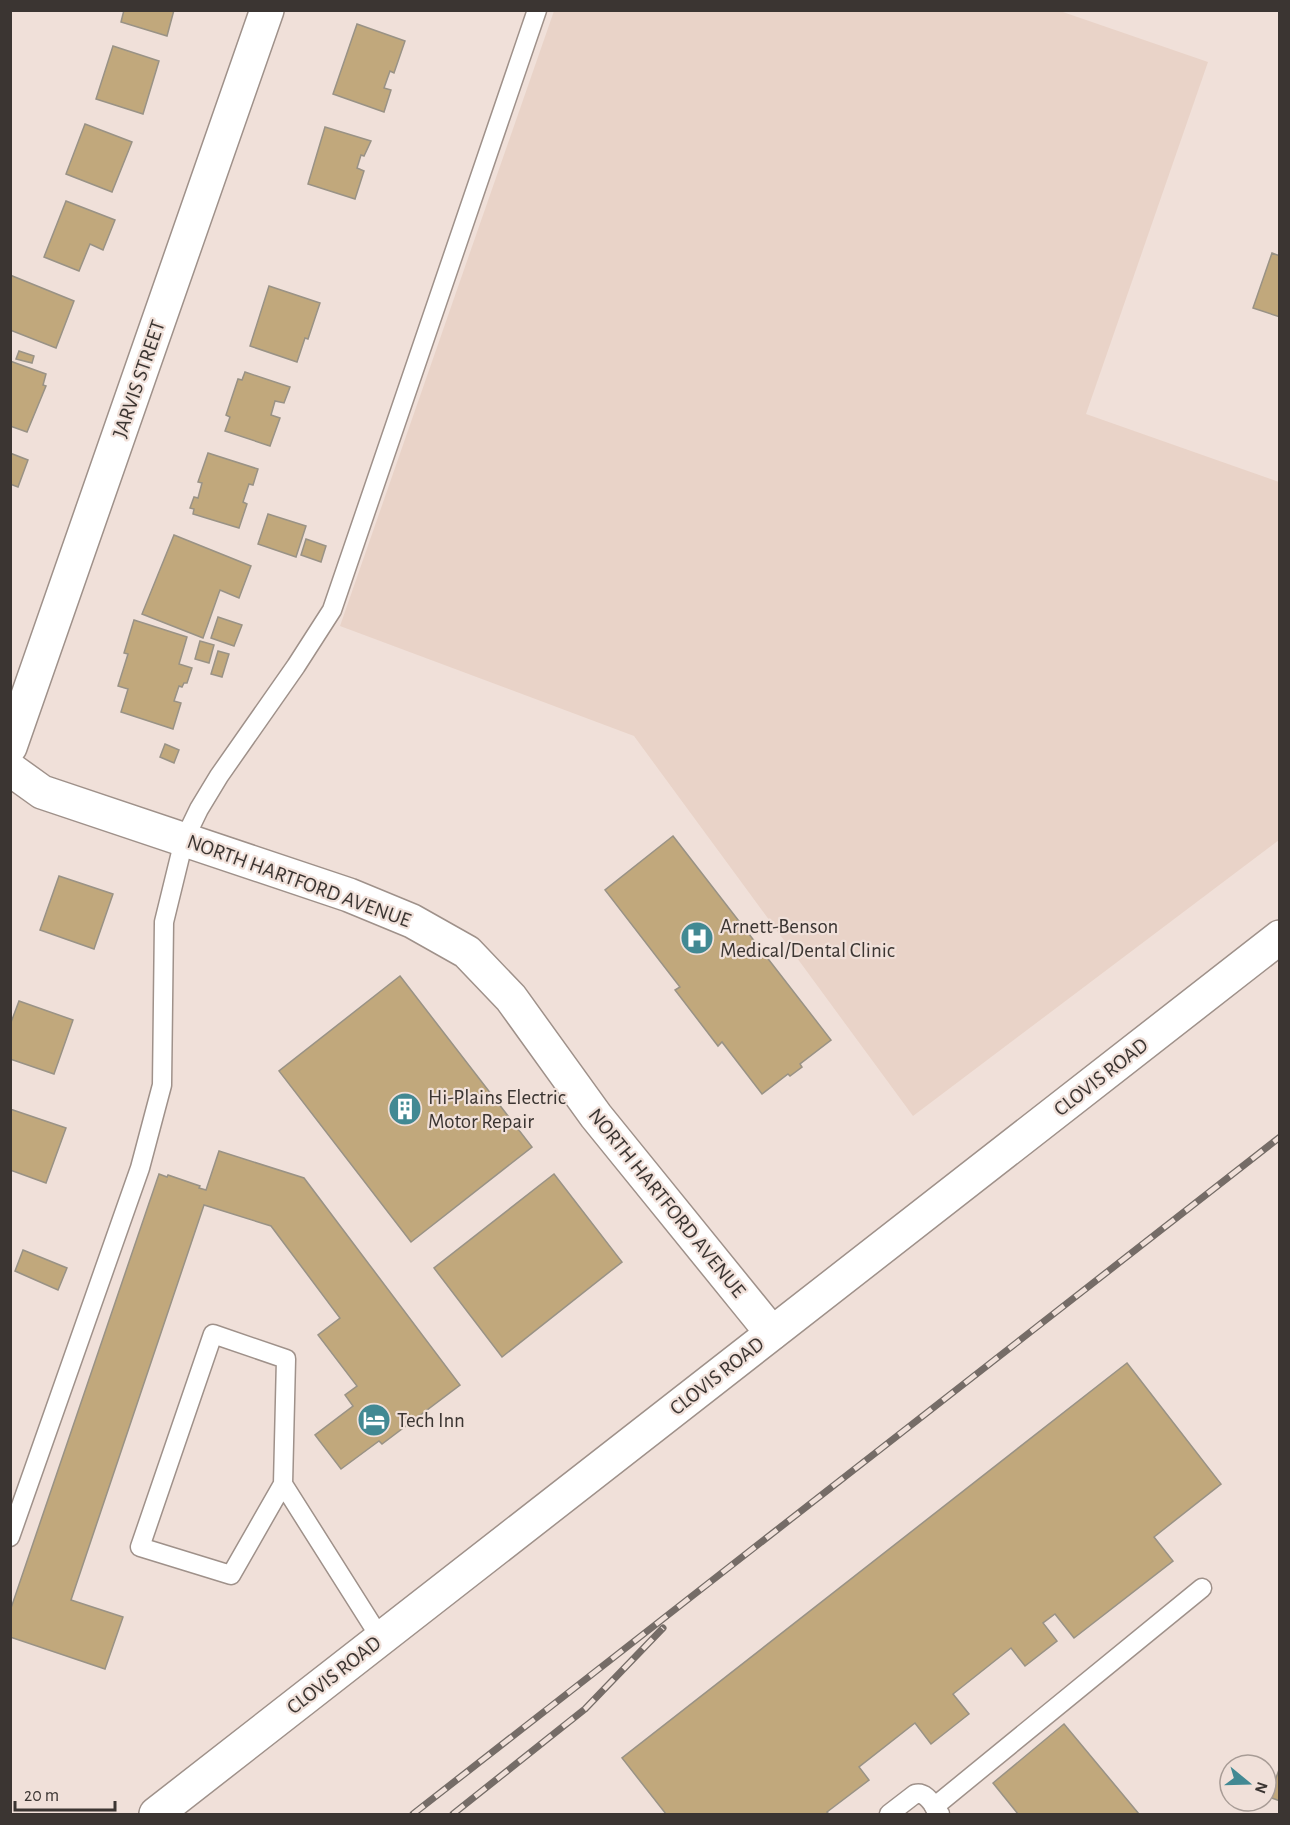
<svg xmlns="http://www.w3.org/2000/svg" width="1290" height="1825" font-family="'Alegreya Sans',sans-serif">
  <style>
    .built { fill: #e9d3c8 }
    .building { fill: #c1a87c; stroke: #999285; stroke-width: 1.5 }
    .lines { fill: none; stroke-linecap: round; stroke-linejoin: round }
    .lane-casing { stroke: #9f918a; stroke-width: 21 }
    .street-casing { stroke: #9f918a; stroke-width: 36 }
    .highway-casing { stroke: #9f918a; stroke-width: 36 }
    .lane { stroke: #fff; stroke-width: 18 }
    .street { stroke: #fff; stroke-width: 33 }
    .highway { stroke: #fff; stroke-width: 33 }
    .rail-casing { stroke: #756c67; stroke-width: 7 }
    .rail { stroke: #f0e0d9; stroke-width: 4.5; stroke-dasharray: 14; stroke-linecap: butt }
    .labels { text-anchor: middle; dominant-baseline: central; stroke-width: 4.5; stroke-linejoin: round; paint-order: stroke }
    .street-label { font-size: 21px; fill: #3b3532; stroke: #f0e0d9 }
    .poi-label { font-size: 21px; fill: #3b3532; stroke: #f0e0d9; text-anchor: start }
  </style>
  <rect width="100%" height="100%" fill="#f0e0d9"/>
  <path class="built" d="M554,11H1060L1208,62L1086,414L1279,482V840L913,1116L634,736L340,626Z"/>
  <g class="building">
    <path d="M124,10H174L167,36L121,22Z"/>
    <path d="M357,24L405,41L394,73L390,71L384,88L391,90L384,112L333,94Z"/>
    <path d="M113,46L159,61L143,114L96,99Z"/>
    <path d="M85,124L132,142L112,192L66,174Z"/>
    <path d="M325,127L371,141L364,156L361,155L357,168L364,171L355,199L308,184Z"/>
    <path d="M66,201L115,220L103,250L90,244L79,271L44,257Z"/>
    <path d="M1272,253L1280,256V317L1253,308Z"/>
    <path d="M10,275L74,301L56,348L10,330Z"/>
    <path d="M269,286L320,303L308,339L305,338L297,362L250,346Z"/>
    <path d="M19,351L34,356L32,363L16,359Z"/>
    <path d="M10,361L46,374L43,385L46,386L27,432L10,426Z"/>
    <path d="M245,372L290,387L284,403L275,401L271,415L280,418L270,446L225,431L230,417L226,415L238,379L242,380Z"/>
    <path d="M10,453L28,460L18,487L10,484Z"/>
    <path d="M208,453L258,469L253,485L249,484L243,502L247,504L239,528L193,514L194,509L190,508L194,497L198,498L202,483L198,482Z"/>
    <path d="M268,514L306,526L296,557L258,544Z"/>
    <path d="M174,535L251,566L239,598L220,590L203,638L142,614Z"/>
    <path d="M306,539L326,546L321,562L301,555Z"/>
    <path d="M218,617L242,625L234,646L211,638Z"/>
    <path d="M134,620L187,637L179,664L192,668L187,683H184L182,687L179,686L174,701L181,703L173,729L121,712L128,689L118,686L128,654L124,653Z"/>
    <path d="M200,641L214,645L209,663L195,659Z"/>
    <path d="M218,651L229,654L222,677L211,674Z"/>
    <path d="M165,744L179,750L174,763L160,757Z"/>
    <path d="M673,836L831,1040L800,1064L802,1067L790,1076L788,1074L762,1094L722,1042L718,1046L675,990L680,987L605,890Z"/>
    <path d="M59,876L113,894L94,949L40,930Z"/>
    <path d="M400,976L532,1147L411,1242L279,1071Z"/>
    <path d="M19,1001L73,1020L54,1074L10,1059V1025Z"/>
    <path d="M10,1109L66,1128L46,1183L10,1170Z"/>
    <path d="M219,1151L304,1178L460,1385L382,1444L379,1441L341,1469L315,1435L353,1406L345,1395L357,1386L318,1335L340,1318L271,1226L204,1205L71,1600L123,1617L105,1669L10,1637V1611L159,1174L167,1177L168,1175L200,1186L199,1188L206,1190Z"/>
    <path d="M554,1174L622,1262L502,1357L434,1268Z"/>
    <path d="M23,1250L67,1268L58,1290L15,1271Z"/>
    <path d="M1127,1363L1221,1484L1154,1537L1173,1561L1074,1638L1055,1614L1043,1623L1057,1641L1025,1666L1011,1648L953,1694L969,1714L931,1744L915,1723L859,1767L869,1780L827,1812L829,1814H666L622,1758Z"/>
    <path d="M1064,1724L1139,1814H1018L993,1783Z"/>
    <path d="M1280,1767V1801L1269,1797Z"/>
  </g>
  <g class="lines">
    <g class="lane-casing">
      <g id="lane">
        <path d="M283,1484L231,1575L140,1547L213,1334L286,1359L283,1484L381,1639"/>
        <path d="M10,1537L140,1168L162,1085L164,922L184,840L199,809L219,776L296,666L332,610L537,10"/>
        <path d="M934,1807L1202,1588"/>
        <path d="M889,1814L915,1794C927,1791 933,1806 940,1814"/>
      </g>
    </g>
    <g class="street-casing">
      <g id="street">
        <path d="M10,747L267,10"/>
        <path d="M10,769L42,792L349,895L412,921L467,952L511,998L596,1116L772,1333"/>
      </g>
    </g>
    <g class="highway-casing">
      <path id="highway" d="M156,1814L1280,937"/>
    </g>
    <use href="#lane" class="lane"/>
    <use href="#street" class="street"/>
    <use href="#highway" class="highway"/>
    <g class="rail-casing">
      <g id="rail">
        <path d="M413,1814L1280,1137"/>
        <path d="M453,1814L585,1709L663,1628"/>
      </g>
    </g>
    <use href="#rail" class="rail"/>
  </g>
  <defs>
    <g id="hospital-disc" transform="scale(1.725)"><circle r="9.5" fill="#428993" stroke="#f0e0d9"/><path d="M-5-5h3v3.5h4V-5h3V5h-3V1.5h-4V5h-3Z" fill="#fff"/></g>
    <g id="building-disc" transform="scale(1.725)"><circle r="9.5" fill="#428993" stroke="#f0e0d9"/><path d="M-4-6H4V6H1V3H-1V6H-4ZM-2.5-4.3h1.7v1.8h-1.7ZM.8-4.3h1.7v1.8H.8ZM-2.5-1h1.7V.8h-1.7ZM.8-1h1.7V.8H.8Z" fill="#fff"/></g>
    <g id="hotel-disc" transform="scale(1.725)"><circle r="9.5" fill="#428993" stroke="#f0e0d9"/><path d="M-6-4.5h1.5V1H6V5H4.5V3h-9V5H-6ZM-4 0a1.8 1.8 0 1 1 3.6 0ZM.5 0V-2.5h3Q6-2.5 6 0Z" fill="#fff"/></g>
  </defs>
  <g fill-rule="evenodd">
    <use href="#hospital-disc" x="697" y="938"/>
    <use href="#building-disc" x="405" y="1109"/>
    <use href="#hotel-disc" x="374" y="1420"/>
  </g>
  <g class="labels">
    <g class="street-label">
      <text transform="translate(139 379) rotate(-71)">JARVIS STREET</text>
      <text transform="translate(299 881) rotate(20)">NORTH HARTFORD AVENUE</text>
      <text transform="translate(1101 1077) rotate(-38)">CLOVIS ROAD</text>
      <text transform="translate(667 1203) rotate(51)">NORTH HARTFORD AVENUE</text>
      <text transform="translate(717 1376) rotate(-38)">CLOVIS ROAD</text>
      <text transform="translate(334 1675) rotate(-38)">CLOVIS ROAD</text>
    </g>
    <g class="poi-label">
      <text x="720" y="926">Arnett-Benson<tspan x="720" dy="24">Medical/Dental Clinic</tspan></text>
      <text x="428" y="1097">Hi-Plains Electric<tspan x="428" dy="24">Motor Repair</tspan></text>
      <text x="397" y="1420">Tech Inn</text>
    </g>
  </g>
  <rect width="1290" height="1825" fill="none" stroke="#3b3532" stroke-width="24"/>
  <g transform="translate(1248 1783) rotate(109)"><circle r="28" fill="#f0e0d9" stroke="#a89c96" stroke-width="1.5"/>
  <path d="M0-4.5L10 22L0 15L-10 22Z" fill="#428993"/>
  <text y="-9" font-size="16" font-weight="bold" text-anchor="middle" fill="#3b3532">N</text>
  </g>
  <path d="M15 1801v9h100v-9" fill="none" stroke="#3b3532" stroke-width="3"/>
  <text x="24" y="1801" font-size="18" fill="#3b3532" stroke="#f0e0d9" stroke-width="4.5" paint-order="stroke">20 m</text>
</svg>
